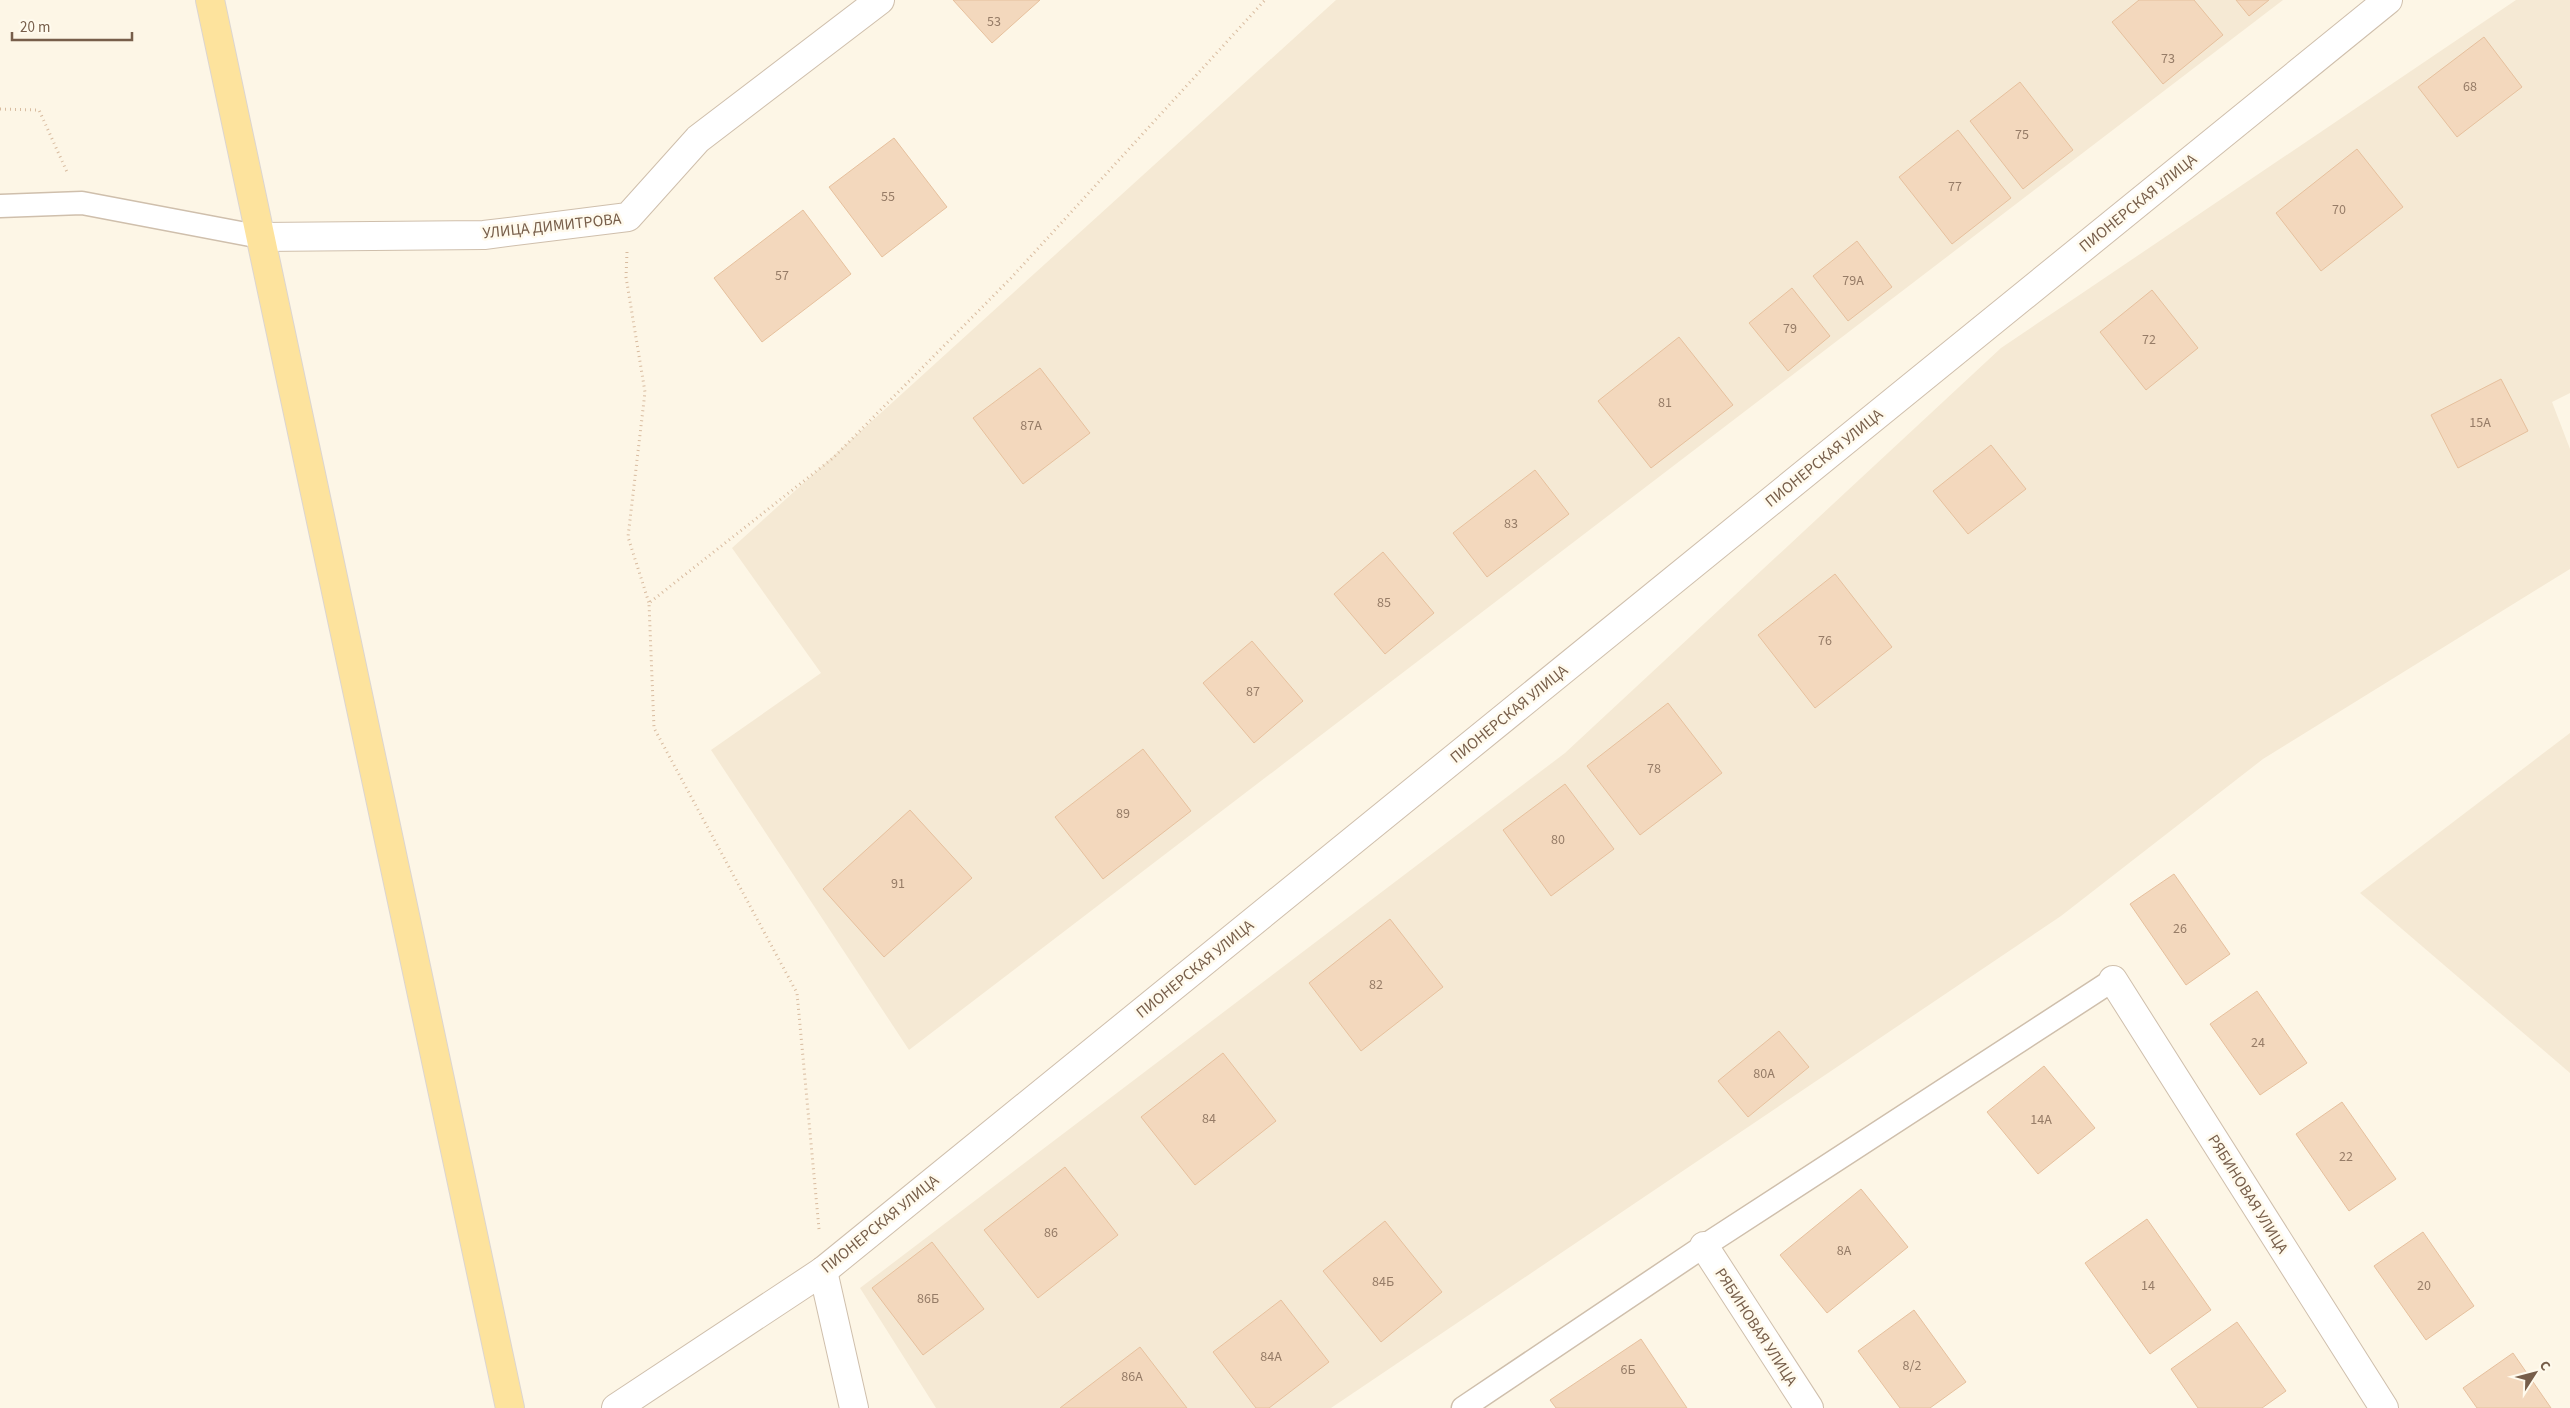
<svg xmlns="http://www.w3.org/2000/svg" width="2570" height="1408" font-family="'Source Sans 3',sans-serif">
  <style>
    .residential { fill: #f5e9d4 }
    .building { fill: #f3d8bd; stroke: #e6c09d }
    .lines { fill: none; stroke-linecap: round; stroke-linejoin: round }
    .service-casing { stroke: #cfbfac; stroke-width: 25 }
    .minor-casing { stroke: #cfbfac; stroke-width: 30 }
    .primary-casing { stroke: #dcd5d0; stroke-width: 30 }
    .path { stroke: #d8bb9f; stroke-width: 3; stroke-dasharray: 1 4; stroke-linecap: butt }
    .service { stroke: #fff; stroke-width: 22 }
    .minor { stroke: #fff; stroke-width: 28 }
    .primary { stroke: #fde39d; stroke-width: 28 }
    .labels { text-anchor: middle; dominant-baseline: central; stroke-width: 5; stroke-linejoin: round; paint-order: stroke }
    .number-label { font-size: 14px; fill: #967c67 }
    .street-label { font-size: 16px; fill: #775e4a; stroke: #fffaed }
  </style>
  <rect width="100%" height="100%" fill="#fdf6e6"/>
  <g class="residential">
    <path d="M1336,0H2283L909,1050L711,750L821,673L732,548Z"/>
    <path d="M2516,0H2570V393L2552,402L2570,449V569L2263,759L2061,916L1331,1408H936L860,1288L1565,753L2001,348Z"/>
    <path d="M2570,733V1073L2360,893Z"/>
  </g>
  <g class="building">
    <path d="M953,0H1040L992,43Z"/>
    <path d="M2139,0H2194L2223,35L2163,84L2112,22Z"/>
    <path d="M2236,0H2269L2249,16Z"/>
    <path d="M2484,37L2522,87L2457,137L2418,87Z"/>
    <path d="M2020,82L2073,150L2023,189L1970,121Z"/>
    <path d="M1958,130L2011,198L1952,244L1899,177Z"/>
    <path d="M894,138L947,207L882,257L829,187Z"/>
    <path d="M2357,149L2403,207L2321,271L2276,213Z"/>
    <path d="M803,210L851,274L762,342L714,278Z"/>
    <path d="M1857,241L1892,287L1848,321L1813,276Z"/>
    <path d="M1792,288L1830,336L1788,371L1749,323Z"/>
    <path d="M2152,290L2198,348L2146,390L2100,332Z"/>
    <path d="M1679,337L1733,405L1651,468L1598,401Z"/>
    <path d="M1040,368L1090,433L1023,484L973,418Z"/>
    <path d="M2501,379L2528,431L2458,468L2431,415Z"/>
    <path d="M1991,445L2026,489L1968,534L1933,491Z"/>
    <path d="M1535,470L1569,514L1487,577L1453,533Z"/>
    <path d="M1383,552L1434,613L1385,654L1334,594Z"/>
    <path d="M1835,574L1892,647L1815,708L1758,635Z"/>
    <path d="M1252,641L1303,701L1254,743L1203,683Z"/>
    <path d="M1668,703L1722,773L1640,835L1587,766Z"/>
    <path d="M1143,749L1191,811L1103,879L1055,817Z"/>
    <path d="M1565,784L1614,849L1551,896L1503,830Z"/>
    <path d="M910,810L972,878L884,957L823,889Z"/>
    <path d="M2174,874L2230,954L2186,985L2130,904Z"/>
    <path d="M1390,919L1443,987L1361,1051L1309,983Z"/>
    <path d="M2257,991L2307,1063L2260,1095L2210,1024Z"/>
    <path d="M1779,1031L1809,1067L1748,1117L1718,1081Z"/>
    <path d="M1223,1053L1276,1121L1195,1185L1141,1117Z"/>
    <path d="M2044,1066L2095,1128L2038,1174L1987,1112Z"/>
    <path d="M2342,1102L2396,1179L2349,1211L2296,1134Z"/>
    <path d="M1065,1167L1118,1235L1038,1298L984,1230Z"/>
    <path d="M1861,1189L1908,1247L1827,1313L1780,1255Z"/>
    <path d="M2147,1219L2211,1310L2150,1354L2085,1263Z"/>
    <path d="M1385,1221L1442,1292L1381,1342L1323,1271Z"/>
    <path d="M2423,1232L2474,1306L2426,1340L2374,1266Z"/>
    <path d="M932,1242L984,1309L923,1355L872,1288Z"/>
    <path d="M1281,1300L1329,1362L1269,1408H1256L1213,1352Z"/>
    <path d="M1914,1310L1966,1382L1930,1408H1900L1858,1351Z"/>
    <path d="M2237,1322L2286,1391L2262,1408H2198L2171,1369Z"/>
    <path d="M1641,1339L1687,1408H1556L1550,1400Z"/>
    <path d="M1140,1347L1187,1408H1060Z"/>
    <path d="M2513,1353L2551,1408H2477L2463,1388Z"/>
  </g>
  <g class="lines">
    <g class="service-casing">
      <g id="service">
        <path d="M0,206L82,203L261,237"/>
        <path d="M1463,1408L1704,1246L2113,980"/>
      </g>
    </g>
    <g class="minor-casing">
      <g id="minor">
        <path d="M261,237L484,235L628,217L698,139L880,0"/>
        <path d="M2113,980L2384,1408"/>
        <path d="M1704,1246L1809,1408"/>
        <path d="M823,1271L854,1408"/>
        <path d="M616,1408L823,1271L2388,0"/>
      </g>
    </g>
    <g class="primary-casing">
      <path id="primary" d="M210,0L510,1408"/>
    </g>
    <g class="path">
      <path d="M0,109L39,110L67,172"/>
      <path d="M627,252L626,277L645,392L628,537L649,603"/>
      <path d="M819,1229L797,993L654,728L649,603L833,458L1011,278L1265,0"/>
    </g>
    <use href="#service" class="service"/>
    <use href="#minor" class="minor"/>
    <use href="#primary" class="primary"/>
  </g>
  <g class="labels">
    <g class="number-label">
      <text x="994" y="22">53</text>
      <text x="2168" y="59">73</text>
      <text x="2470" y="87">68</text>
      <text x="2022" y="135">75</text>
      <text x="1955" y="187">77</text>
      <text x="888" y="197">55</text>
      <text x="2339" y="210">70</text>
      <text x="782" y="276">57</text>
      <text x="1853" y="281">79А</text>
      <text x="1790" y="329">79</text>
      <text x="2149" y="340">72</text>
      <text x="1665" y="403">81</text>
      <text x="2480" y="423">15А</text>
      <text x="1031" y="426">87А</text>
      <text x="1511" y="524">83</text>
      <text x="1384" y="603">85</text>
      <text x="1825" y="641">76</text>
      <text x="1253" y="692">87</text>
      <text x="1654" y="769">78</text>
      <text x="1123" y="814">89</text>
      <text x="1558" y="840">80</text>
      <text x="898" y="884">91</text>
      <text x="2180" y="929">26</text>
      <text x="1376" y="985">82</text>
      <text x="2258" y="1043">24</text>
      <text x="1764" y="1074">80А</text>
      <text x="1209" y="1119">84</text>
      <text x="2041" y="1120">14А</text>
      <text x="2346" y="1157">22</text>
      <text x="1051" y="1233">86</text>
      <text x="1844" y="1251">8А</text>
      <text x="1383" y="1282">84Б</text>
      <text x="2148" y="1286">14</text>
      <text x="2424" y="1286">20</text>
      <text x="928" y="1299">86Б</text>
      <text x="1271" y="1357">84А</text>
      <text x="1912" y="1366">8/2</text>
      <text x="1628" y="1370">6Б</text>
      <text x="1132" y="1377">86А</text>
    </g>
    <g class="street-label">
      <text transform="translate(2138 203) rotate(-39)">ПИОНЕРСКАЯ УЛИЦА</text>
      <text transform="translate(552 226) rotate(-6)">УЛИЦА ДИМИТРОВА</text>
      <text transform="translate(1824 458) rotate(-39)">ПИОНЕРСКАЯ УЛИЦА</text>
      <text transform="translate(1509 714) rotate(-39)">ПИОНЕРСКАЯ УЛИЦА</text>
      <text transform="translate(1195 969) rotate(-39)">ПИОНЕРСКАЯ УЛИЦА</text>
      <text transform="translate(2248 1194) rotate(58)">РЯБИНОВАЯ УЛИЦА</text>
      <text transform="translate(880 1224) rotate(-39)">ПИОНЕРСКАЯ УЛИЦА</text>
      <text transform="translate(1756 1327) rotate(57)">РЯБИНОВАЯ УЛИЦА</text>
    </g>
  </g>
  <g transform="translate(2535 1373) rotate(54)" stroke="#fffaed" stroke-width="4" paint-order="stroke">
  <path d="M0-4L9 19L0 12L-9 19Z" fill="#775e4a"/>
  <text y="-8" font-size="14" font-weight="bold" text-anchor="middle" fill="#775e4a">С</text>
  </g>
  <path d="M12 32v8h120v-8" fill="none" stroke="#775e4a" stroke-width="2.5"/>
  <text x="20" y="32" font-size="15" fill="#775e4a" stroke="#fffaed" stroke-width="4" paint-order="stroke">20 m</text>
</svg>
